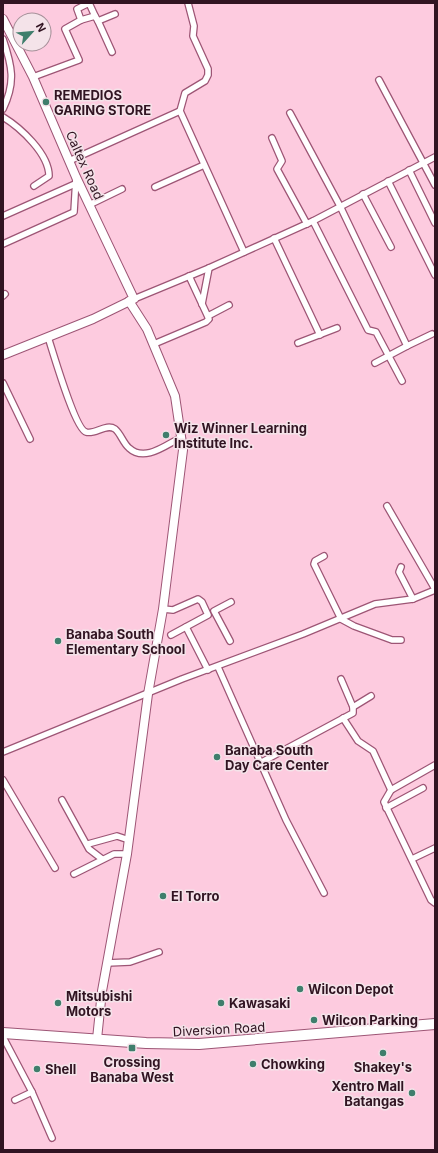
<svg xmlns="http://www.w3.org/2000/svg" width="438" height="1153" font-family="Inter,sans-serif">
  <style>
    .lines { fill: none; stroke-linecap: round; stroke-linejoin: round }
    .street-casing { stroke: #9d5575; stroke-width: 8 }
    .secondary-casing { stroke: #9d5575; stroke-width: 10 }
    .highway-casing { stroke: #9d5575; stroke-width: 12 }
    .street { stroke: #fff; stroke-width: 5.5 }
    .secondary { stroke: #fff; stroke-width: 8 }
    .highway { stroke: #fff; stroke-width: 10 }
    .poi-dot { fill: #3f7e6c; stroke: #f4e3e9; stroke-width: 1.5 }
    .labels { text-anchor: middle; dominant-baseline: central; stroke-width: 3; stroke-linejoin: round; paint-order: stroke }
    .poi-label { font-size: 13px; font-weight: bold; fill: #311422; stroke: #f4e3e9; text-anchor: start }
    .street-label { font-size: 13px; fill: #311422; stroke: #f4e3e9 }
  </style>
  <rect width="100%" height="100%" fill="#fdcbdf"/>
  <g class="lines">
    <g class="street-casing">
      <g id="street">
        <path d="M188,3L194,26L193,36L208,69V75L205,81L185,93L180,111L244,252"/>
        <path d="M81,20L95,16L98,21L115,14"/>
        <path d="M98,21L112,52"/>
        <path d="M3,39C12,66 16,82 3,109"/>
        <path d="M33,77L79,60L65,29L81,20L77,9L89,3L95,16"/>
        <path d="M379,80L435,185"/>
        <path d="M290,113L340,206L407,346L432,334"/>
        <path d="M3,117C21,128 49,154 49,176L34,186"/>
        <path d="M272,138L282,161L277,169L307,224"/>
        <path d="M69,161L180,111"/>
        <path d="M409,170L435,223"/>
        <path d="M388,181L435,275"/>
        <path d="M155,187L204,165"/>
        <path d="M363,194L391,247"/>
        <path d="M89,205L122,189"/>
        <path d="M3,216L75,184"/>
        <path d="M313,221L368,330L376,332L402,381"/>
        <path d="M274,238L320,335"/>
        <path d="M3,244L74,212L76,178"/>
        <path d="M3,296L5,294"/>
        <path d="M134,299L209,268L313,221L435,157"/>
        <path d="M202,304L209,268"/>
        <path d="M208,316L229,305"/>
        <path d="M48,337C53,352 75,429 86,432C95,435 106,423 115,429C121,434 123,443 129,448C145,463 167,444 182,437"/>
        <path d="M298,343L337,328"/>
        <path d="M154,344L206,322L209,319L189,276"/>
        <path d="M375,363L407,346"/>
        <path d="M3,383L30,439"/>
        <path d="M387,506L435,589"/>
        <path d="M324,556L315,561L314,564L341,619L354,626L392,640H401"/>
        <path d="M401,567L399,572L413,599"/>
        <path d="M163,609L173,610L198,599L202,602L208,615L171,635"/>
        <path d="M186,627L208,670"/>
        <path d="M230,641L214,611L231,602"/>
        <path d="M218,667L286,820L324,893"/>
        <path d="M353,707L371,696"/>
        <path d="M343,718L358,741L373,751L391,790"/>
        <path d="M3,752L182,679L303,634L375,604L413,599L435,590"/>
        <path d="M260,763L353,713V707L341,679"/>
        <path d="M435,765L391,790L384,802L431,900L435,903"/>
        <path d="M3,780L55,868"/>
        <path d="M62,800L89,849L102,859"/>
        <path d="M386,808L423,788"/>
        <path d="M88,844L117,836L129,840"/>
        <path d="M412,859L435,848"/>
        <path d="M74,874L114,854H127"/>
        <path d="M107,963L130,962L159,952"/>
        <path d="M3,1037L32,1092L52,1138"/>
        <path d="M15,1100L32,1092"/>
      </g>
    </g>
    <g class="secondary-casing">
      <g id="secondary">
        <path d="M3,19L33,77L76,177L134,299L93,319L3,355"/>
        <path d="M97,1039L102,991L127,854L148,694L163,609L183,450L175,396L147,329L129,301"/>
      </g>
    </g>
    <g class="highway-casing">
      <path id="highway" d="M3,1033L146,1043L199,1044L435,1024"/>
    </g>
    <use href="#street" class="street"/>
    <use href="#secondary" class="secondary"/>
    <use href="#highway" class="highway"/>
  </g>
  <g class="poi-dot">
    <circle cx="46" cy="102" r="4"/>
    <circle cx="166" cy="435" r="4"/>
    <circle cx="58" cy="641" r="4"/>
    <circle cx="217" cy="757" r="4"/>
    <circle cx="163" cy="896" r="4"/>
    <circle cx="300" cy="989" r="4"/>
    <circle cx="58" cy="1003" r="4"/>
    <circle cx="221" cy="1003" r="4"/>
    <circle cx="314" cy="1020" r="4"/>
    <rect x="128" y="1044" width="8" height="8" rx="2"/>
    <circle cx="383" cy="1053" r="4"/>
    <circle cx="253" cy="1064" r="4"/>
    <circle cx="37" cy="1069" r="4"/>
    <circle cx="412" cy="1093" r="4"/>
  </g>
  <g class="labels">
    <g class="poi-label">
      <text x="54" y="95">REMEDIOS<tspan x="54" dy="15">GARING STORE</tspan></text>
      <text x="174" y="428">Wiz Winner Learning<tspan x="174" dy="15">Institute Inc.</tspan></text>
      <text x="66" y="634">Banaba South<tspan x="66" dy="15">Elementary School</tspan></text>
      <text x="225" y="750">Banaba South<tspan x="225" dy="15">Day Care Center</tspan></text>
      <text x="171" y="896">El Torro</text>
      <text x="308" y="989">Wilcon Depot</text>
      <text x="66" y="996">Mitsubishi<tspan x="66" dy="15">Motors</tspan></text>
      <text x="229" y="1003">Kawasaki</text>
      <text x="322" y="1020">Wilcon Parking</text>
      <text x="132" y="1062" text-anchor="middle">Crossing<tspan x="132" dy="15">Banaba West</tspan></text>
      <text x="261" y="1064">Chowking</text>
      <text x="383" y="1067" text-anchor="middle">Shakey's</text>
      <text x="45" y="1069">Shell</text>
      <text x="404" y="1086" text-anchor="end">Xentro Mall<tspan x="404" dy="15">Batangas</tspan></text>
    </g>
    <g class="street-label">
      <text transform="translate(85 165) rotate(66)">Caltex Road</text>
      <text transform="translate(219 1029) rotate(-3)">Diversion Road</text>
    </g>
  </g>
  <rect width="438" height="1153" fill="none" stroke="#311422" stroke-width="8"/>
  <g transform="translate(32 32) rotate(63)"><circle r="19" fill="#f4e3e9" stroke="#a69099"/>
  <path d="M0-3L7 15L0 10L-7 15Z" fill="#3f7e6c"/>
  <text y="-6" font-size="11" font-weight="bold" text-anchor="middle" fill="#311422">N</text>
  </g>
</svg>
